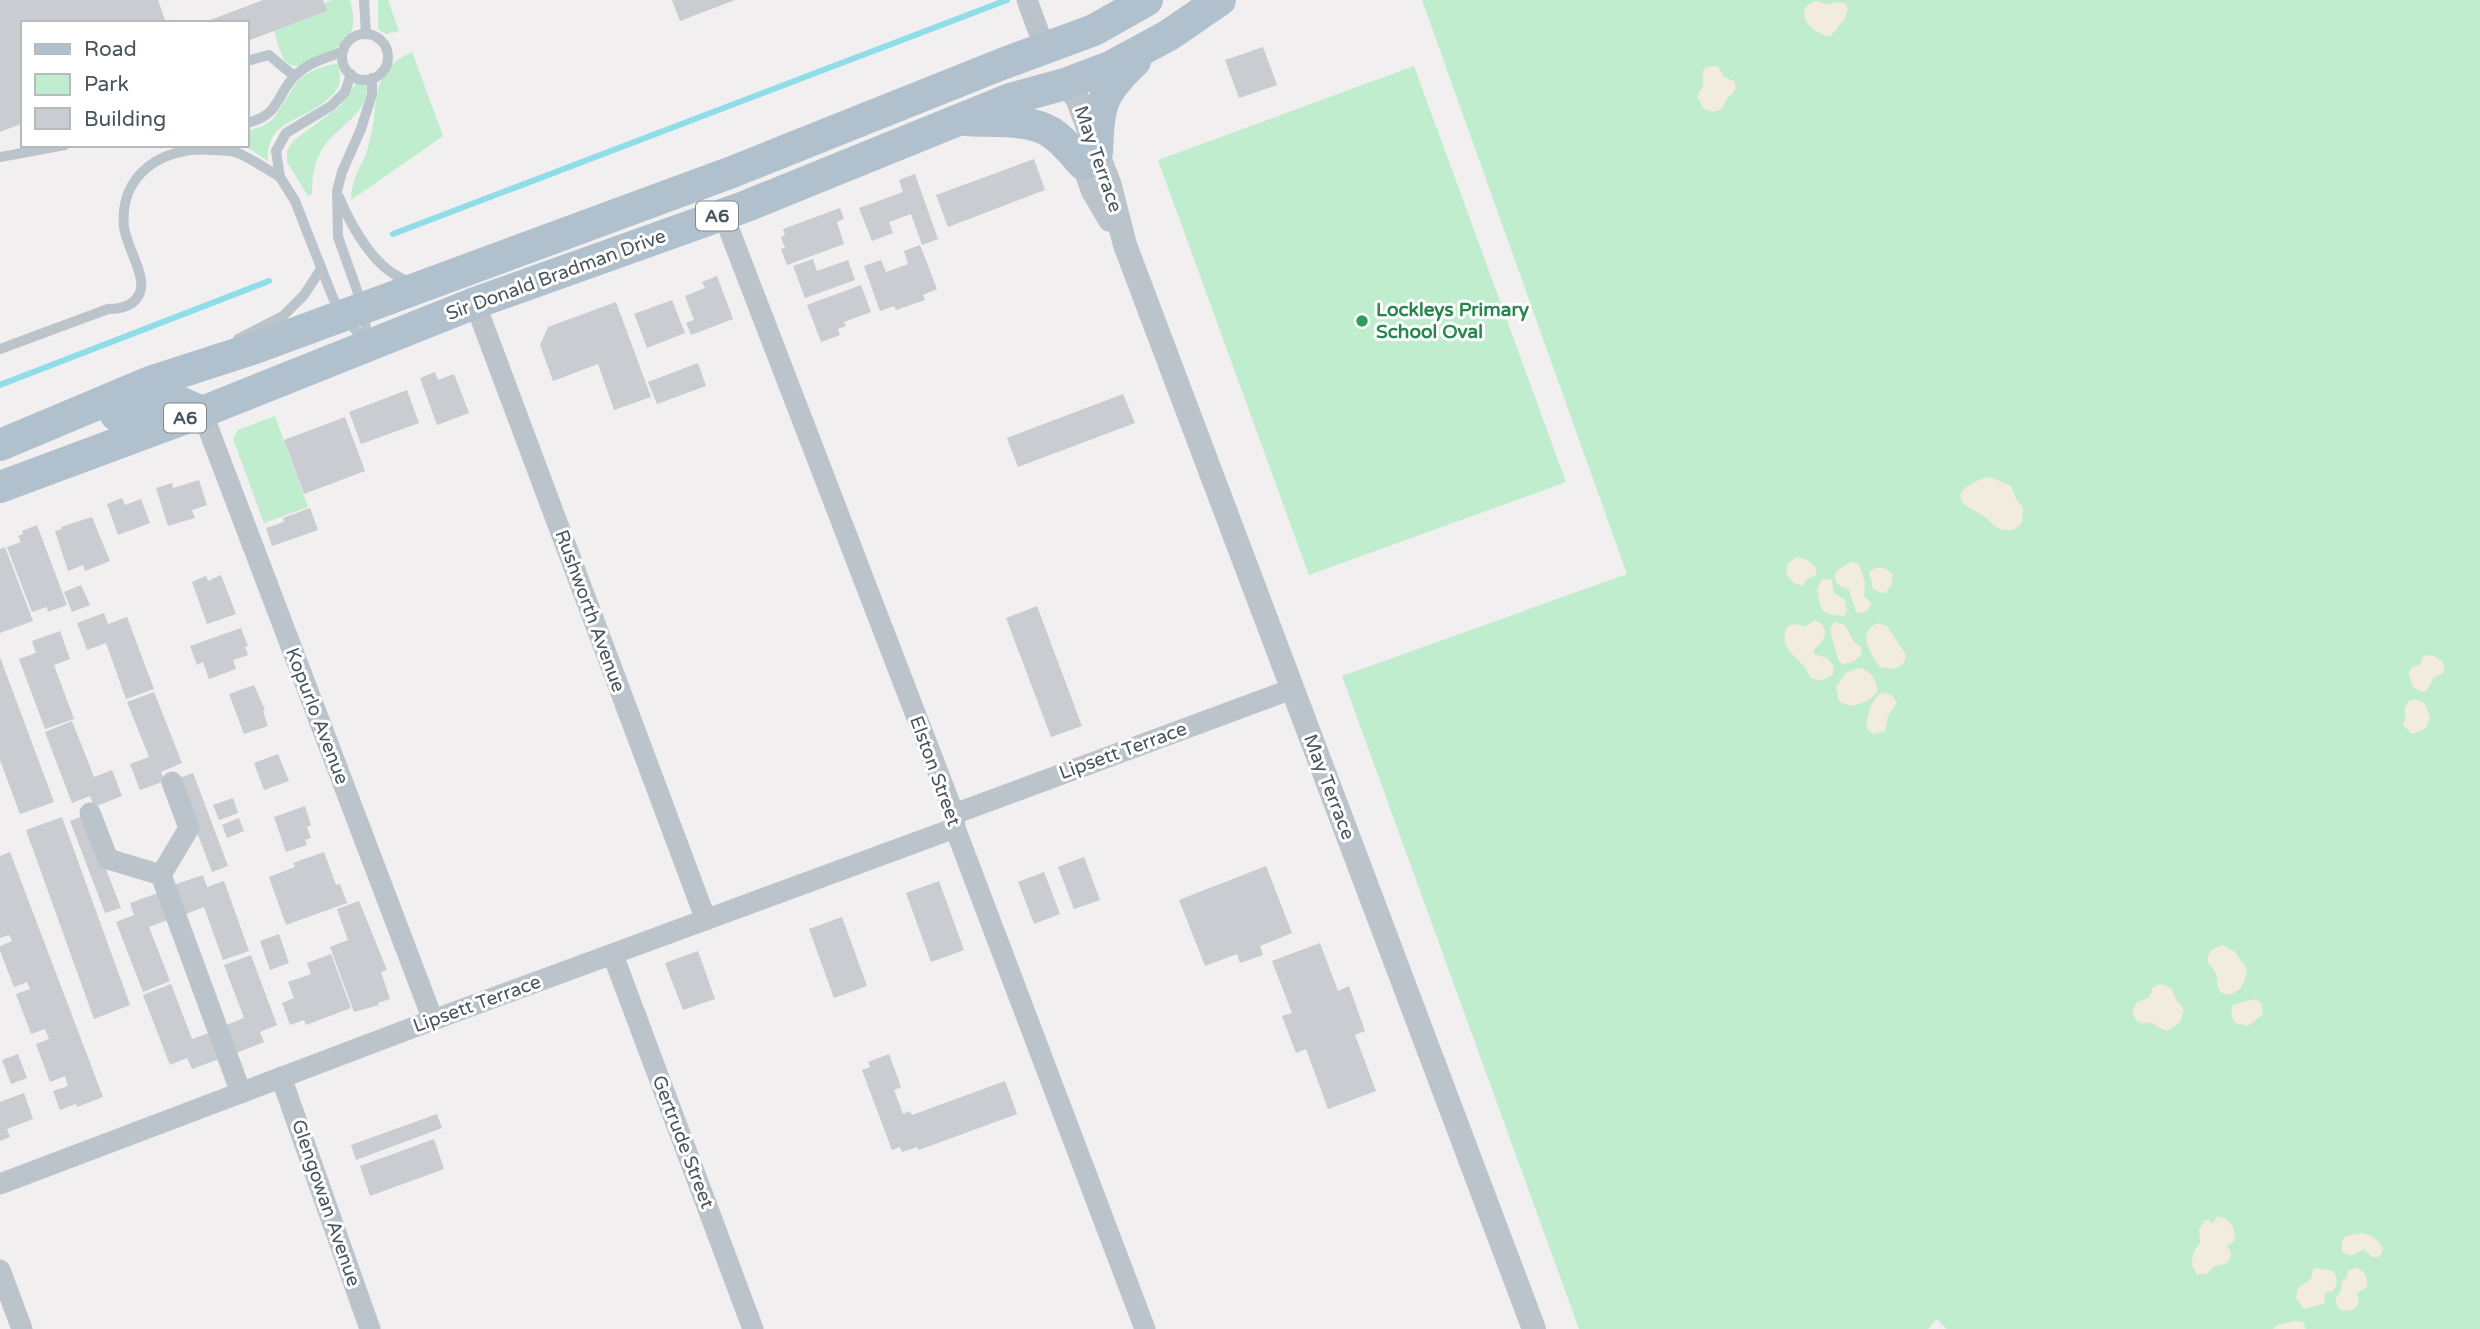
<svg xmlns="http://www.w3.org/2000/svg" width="2480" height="1329" font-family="'Varela Round',sans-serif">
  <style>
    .green { fill: #bfedcd }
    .sand { fill: #f2ebe0 }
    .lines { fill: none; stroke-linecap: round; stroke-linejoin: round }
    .stream { stroke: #8edde8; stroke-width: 6 }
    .building { fill: #c9ccd1 }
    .service { stroke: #bbc4cb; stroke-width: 10 }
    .minor { stroke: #bbc4cb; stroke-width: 21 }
    .tertiary { stroke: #bbc4cb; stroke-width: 24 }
    .primary { stroke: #b0c0cc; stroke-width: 32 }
    .leisure-dot { fill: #2e9e5b; stroke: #fff; stroke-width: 2.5 }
    .labels { text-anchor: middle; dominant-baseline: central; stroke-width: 6; stroke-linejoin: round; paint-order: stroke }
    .shield { fill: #fff; stroke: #7f878c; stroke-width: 2 }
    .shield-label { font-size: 18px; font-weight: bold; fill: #48545b }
    .street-label { font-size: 19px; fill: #48545b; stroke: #fff }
    .leisure-label { font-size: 19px; font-weight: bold; fill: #27864d; stroke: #fff; text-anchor: start }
  </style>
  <rect width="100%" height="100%" fill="#f1efef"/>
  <g class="green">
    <path d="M332,0H350C352,11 356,22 351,32C344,47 299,76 286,62C280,55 277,40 274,31L327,11L324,3Z"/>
    <path d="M378,0H388L399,31L386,34L378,29Z"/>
    <path d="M1422,0H2480V1329H1947L1937,1319L1928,1329H1579L1342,676L1627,574Z"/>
    <path d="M412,52L443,136L351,200C352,175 363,167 369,144C380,106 367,72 412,52Z"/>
    <path d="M338,63C339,69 341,79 339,85C338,90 332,94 329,98C303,123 266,118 268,161L244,145H247V131L263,126L273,119L297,82L307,74L319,68Z"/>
    <path d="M1414,66L1566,482L1309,575L1158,160Z"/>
    <path d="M357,82L367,84C368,115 339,125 324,146C314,160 312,177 312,194L308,196L287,162V151L293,141L339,107Z"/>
    <path d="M275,416L308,507L264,523L233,439L238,430Z"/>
  </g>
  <g class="sand">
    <path d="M1817,1L1828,5L1837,2L1845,3L1848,9L1845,18L1831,36C1811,36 1790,8 1817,1Z"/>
    <path d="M1718,66L1724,77L1734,81C1739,93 1730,92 1726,101C1724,104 1723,107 1721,109L1713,112L1703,108L1697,96C1699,92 1702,89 1703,85C1704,73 1697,66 1718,66Z"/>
    <path d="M1990,477L2011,486L2016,499L2023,507L2022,523L2013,530C1992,531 1994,522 1979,513C1974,510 1968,508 1964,504C1950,490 1981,478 1990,477Z"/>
    <path d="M1797,557L1807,560L1816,568V575L1807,579L1803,586L1794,583L1786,574L1788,563Z"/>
    <path d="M1852,562L1859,564L1865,583L1864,596L1871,603L1869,609L1862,613L1856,612L1849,590C1845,587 1841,587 1838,584C1828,573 1844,565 1852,562Z"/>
    <path d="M1875,568H1884L1893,574L1891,586L1885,593H1881L1873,589L1869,572Z"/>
    <path d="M1823,579L1832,580L1834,593L1845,600L1847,611L1844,616C1818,614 1822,611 1817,589Z"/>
    <path d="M1815,620L1822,624C1830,637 1821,642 1813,651L1814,654L1827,658L1834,666L1833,674L1822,681L1811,678C1808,674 1806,668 1802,664C1791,652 1778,644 1788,626L1796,624L1805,627Z"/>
    <path d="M1834,622L1845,625L1854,642L1861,647L1862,654L1853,662L1843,664L1838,660L1830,629Z"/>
    <path d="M1878,623L1887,626L1906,655L1904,663L1895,669L1880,667C1871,654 1855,631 1878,623Z"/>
    <path d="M2432,655L2442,661L2445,670L2442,674L2434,677L2426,691L2422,692L2412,686L2409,673L2412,667L2420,665L2423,656Z"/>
    <path d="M1858,668C1870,670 1878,680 1877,692C1868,703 1848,712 1838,699L1836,686L1846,673Z"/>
    <path d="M1882,692L1892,695L1897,703L1888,716L1885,731L1873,734L1867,729C1866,715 1871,701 1882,692Z"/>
    <path d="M2414,699L2425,703L2430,718L2425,729L2412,734L2403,725L2406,715L2404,709L2409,701Z"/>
    <path d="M2222,945L2234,951L2247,969C2246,973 2245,980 2243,984C2239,992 2227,999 2220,991C2216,986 2218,980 2216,975C2213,964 2202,964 2211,950Z"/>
    <path d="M2160,984L2171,988L2177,1001L2184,1010L2180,1022L2167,1031L2157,1027L2152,1022C2141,1025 2135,1023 2132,1011L2137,1002L2148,998L2152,992V988Z"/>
    <path d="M2255,999L2261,1003L2263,1014L2248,1026L2235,1023L2231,1015L2233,1005Z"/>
    <path d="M2219,1216C2231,1220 2237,1229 2234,1241L2227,1246L2231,1252L2230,1259L2226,1264L2215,1266L2206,1274H2197L2191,1264L2194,1251L2200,1243L2199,1229L2205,1220H2209L2213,1224L2216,1217Z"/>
    <path d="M2362,1233C2372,1235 2380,1240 2383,1251L2379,1257H2372L2364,1249C2354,1253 2352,1260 2342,1251V1241L2346,1236Z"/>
    <path d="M2318,1268L2333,1271C2338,1278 2338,1284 2333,1291L2325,1293L2324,1304L2304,1309L2296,1298L2298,1288L2311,1279L2313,1269Z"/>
    <path d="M2355,1268C2365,1270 2368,1278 2367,1287L2357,1293L2359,1302L2354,1309L2342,1311L2338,1308L2335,1298L2341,1291L2342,1281L2347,1278L2348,1271Z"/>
    <path d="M2295,1321L2303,1322L2306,1329H2273L2277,1325Z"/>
  </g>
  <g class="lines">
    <g class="stream">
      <path d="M393,234L1007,0"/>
      <path d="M0,385L269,281"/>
    </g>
  </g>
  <g class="building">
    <path d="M0,0H158L166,23H23V123L0,132Z"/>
    <path d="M263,0H323L327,11L247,41V23H202Z"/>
    <path d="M672,0H735L680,21Z"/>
    <path d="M1263,47L1277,85L1239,98L1225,60Z"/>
    <path d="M1034,159L1045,190L948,227L936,195Z"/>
    <path d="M915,174L938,239L922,245L911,214L889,222L893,233L872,241L859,208L903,192L899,180Z"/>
    <path d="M840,208L844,219L837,222L844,244L787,265L781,249L785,248L781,237L785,235L783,229Z"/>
    <path d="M920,245L937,289L923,295L925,300L896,310L894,306L880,311L864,266L881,260L886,272L908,264L904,251Z"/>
    <path d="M813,259L817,271L848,260L855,280L805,298L793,266Z"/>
    <path d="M717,276L733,319L691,335L686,323L694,320L685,296L705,288L702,282Z"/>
    <path d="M861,285L871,312L844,322L846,326L838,329L840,335L821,342L807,305Z"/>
    <path d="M672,300L685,333L647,348L634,314Z"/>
    <path d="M616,302L651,397L614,410L598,364L553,381L540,345L548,327Z"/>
    <path d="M698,363L706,386L657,404L648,382Z"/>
    <path d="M435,372L438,380L454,374L469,413L437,425L420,378Z"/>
    <path d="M407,390L419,423L361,444L349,412Z"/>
    <path d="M1123,394L1135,423L1018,467L1007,438Z"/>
    <path d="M345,417L365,471L304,494L284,440Z"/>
    <path d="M199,480L207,505L192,510L195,518L168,526L156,488L172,483L173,488Z"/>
    <path d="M122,498L125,505L141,499L150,523L118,535L107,504Z"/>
    <path d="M310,508L318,530L272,546L266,528L284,522L283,518Z"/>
    <path d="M92,517L110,561L85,571L83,565L68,571L55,531L62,529L61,527Z"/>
    <path d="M37,525L67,605L48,612L47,607L32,612L7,547L21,542L18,536L23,534L22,531Z"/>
    <path d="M5,547L33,621L0,633V549Z"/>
    <path d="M221,575L236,614L207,624L192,582L206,576L208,581Z"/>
    <path d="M81,585L90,605L72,612L64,592Z"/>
    <path d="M1037,606L1082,726L1051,737L1006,618Z"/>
    <path d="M104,613L108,624L127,617L154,689L126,699L106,643L87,650L77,623Z"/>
    <path d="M241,628L248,646L245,647L248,655L233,660L236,669L209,679L203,662L197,665L190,646Z"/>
    <path d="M60,631L70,659L54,665L74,719L45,729L19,659L36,653L32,641Z"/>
    <path d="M0,657L54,802L20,814L0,760Z"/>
    <path d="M254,685L265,710L263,711L268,726L244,734L229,694Z"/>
    <path d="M154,692L182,763L161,772L165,781L140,790L130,764L149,757L127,702Z"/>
    <path d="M72,721L94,777L112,770L122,796L94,807L90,796L72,803L45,732Z"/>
    <path d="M278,754L289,781L264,790L254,763Z"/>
    <path d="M193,773L228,866L212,872L177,779Z"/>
    <path d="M233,798L238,813L219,820L213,805Z"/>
    <path d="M305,806L311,825L307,827L311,838L305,840L307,845L286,852L274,817Z"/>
    <path d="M85,815L121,908L105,913L70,821Z"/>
    <path d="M62,817L130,1005L94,1019L26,830Z"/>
    <path d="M239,818L244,831L227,838L222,825Z"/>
    <path d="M10,852L103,1097L77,1107L76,1104L60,1110L53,1091L68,1086L65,1076L50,1082L36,1044L49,1039L45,1029L31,1034L16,994L30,989L27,982L14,987L0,951V946L12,941L9,935L0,938V856Z"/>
    <path d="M324,852L336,885L340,884L347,903L286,925L269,877L295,867L293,863Z"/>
    <path d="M1084,857L1100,900L1074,909L1058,867Z"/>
    <path d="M1266,866L1292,933L1260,946L1263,955L1240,963L1237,954L1205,966L1179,900Z"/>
    <path d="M1044,872L1060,914L1034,924L1018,882Z"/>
    <path d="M203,875L207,887L224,881L249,951L223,960L204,907L184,915L173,885Z"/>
    <path d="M939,881L964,950L931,962L906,893Z"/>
    <path d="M158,893L168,920L149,927L170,981L143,992L116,922L134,915L130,903Z"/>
    <path d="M359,901L387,970L381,972L390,999L378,1003L379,1005L354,1012L330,947L348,940L337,909Z"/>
    <path d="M842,917L867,986L834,998L809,929Z"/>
    <path d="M279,934L289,963L270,970L260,941Z"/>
    <path d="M1320,943L1338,991L1349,986L1365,1031L1355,1035L1376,1091L1328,1109L1306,1049L1296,1053L1282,1016L1292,1013L1272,961Z"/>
    <path d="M698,951L715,999L683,1010L665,963Z"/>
    <path d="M331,954L351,1008L306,1025L304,1020L290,1025L282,1003L294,998L288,982L311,974L307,963Z"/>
    <path d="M251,955L277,1025L260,1032L264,1042L236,1053L226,1025L244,1018L224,965Z"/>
    <path d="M171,984L192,1039L209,1033L219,1059L192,1069L187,1058L170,1065L143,995Z"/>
    <path d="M18,1054L27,1078L11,1084L2,1060Z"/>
    <path d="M889,1054L901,1087L894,1090L903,1114L910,1111L912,1115L1005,1081L1017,1114L919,1150L917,1147L902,1152L900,1147L892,1150L862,1070L870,1067L868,1062Z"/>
    <path d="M24,1093L33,1119L7,1129L10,1137L0,1141V1102Z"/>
    <path d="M437,1114L442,1128L356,1160L351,1145Z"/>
    <path d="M434,1139L444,1169L370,1196L360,1166Z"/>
  </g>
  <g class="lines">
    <g class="service">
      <path d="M364,0L366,34"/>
      <circle cx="365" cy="57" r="23"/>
      <path d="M247,61L269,55L294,76"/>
      <path d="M351,74L345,92L331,106L286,133L276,151L280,177L295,201L333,298L342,315L367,343"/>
      <path d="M247,123C282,115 276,92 297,74C310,62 326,58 342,52"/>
      <path d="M0,157L65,145"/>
      <path d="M339,197C352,228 377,274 412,282"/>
      <path d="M238,339L283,316L304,295L321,269"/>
      <path d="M368,343L363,307L338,237L337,191L342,172L361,129L372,94V78"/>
      <path d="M0,349L108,309C123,309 137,305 141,289C144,272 126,245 124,227C119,174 163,146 211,150C219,150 230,150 238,153C252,159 266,169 280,177"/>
    </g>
    <g class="minor">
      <path d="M1027,0L1045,49"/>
      <path d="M723,214L954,814L955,828L1145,1329"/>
      <path d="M475,303L706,920"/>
      <path d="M202,412L433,1020"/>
      <path d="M172,782L189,828L161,875L241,1093"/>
      <path d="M90,813L108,859L161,875"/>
      <path d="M954,814L1292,689"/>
      <path d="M613,955L753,1329"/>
      <path d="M281,1077L370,1329"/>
      <path d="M0,1184L433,1020L955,828"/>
      <path d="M0,1270L22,1329"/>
    </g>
    <g class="tertiary">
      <path d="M1065,84L1077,98L1110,186L1125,245L1534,1329"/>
      <path d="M1078,149L1093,191L1110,220"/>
    </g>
    <g class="primary">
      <path d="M966,120C993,122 1029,118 1052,133C1064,141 1074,154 1083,164"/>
      <path d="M1097,152C1099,105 1100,94 1135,61"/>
      <path d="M116,415L173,399L202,412"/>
      <path d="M0,445L150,382L255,348L732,172L1002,64L1094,30L1147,0"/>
      <path d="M0,487L202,412L475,303L744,207L1010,99L1065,84L1110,67L1169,35L1220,0"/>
    </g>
  </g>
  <circle class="leisure-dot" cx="1362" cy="321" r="7"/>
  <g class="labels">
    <g class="shield">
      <rect x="696" y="201.5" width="42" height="29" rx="5"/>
      <rect x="164" y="403.5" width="42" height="29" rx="5"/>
    </g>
    <g class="shield-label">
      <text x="717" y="216">A6</text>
      <text x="185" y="418">A6</text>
    </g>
    <g class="street-label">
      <text transform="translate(1098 159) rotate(71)">May Terrace</text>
      <text transform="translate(556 275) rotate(-20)">Sir Donald Bradman Drive</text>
      <text transform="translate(590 611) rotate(70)">Rushworth Avenue</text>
      <text transform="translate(317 716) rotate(69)">Kopurlo Avenue</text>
      <text transform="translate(1123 751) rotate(-20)">Lipsett Terrace</text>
      <text transform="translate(935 771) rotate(70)">Elston Street</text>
      <text transform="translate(1329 787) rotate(69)">May Terrace</text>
      <text transform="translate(477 1004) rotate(-20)">Lipsett Terrace</text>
      <text transform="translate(683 1142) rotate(69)">Gertrude Street</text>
      <text transform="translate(326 1203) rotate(71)">Glengowan Avenue</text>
    </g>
    <g class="leisure-label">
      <text x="1376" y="310">Lockleys Primary<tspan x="1376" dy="22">School Oval</tspan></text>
    </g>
  </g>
  <rect x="21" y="21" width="228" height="126" fill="#ffffff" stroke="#b6bbbd" stroke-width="2"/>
  <rect x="35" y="44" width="35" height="10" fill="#b0c0cc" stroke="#b6bbbd" stroke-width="2"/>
  <text x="84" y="56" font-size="21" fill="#48545b">Road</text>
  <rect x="35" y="74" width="35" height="21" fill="#bfedcd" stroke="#b6bbbd" stroke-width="2"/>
  <text x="84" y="91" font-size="21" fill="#48545b">Park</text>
  <rect x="35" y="108" width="35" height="21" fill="#c9ccd1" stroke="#b6bbbd" stroke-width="2"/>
  <text x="84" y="126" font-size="21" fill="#48545b">Building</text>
</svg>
